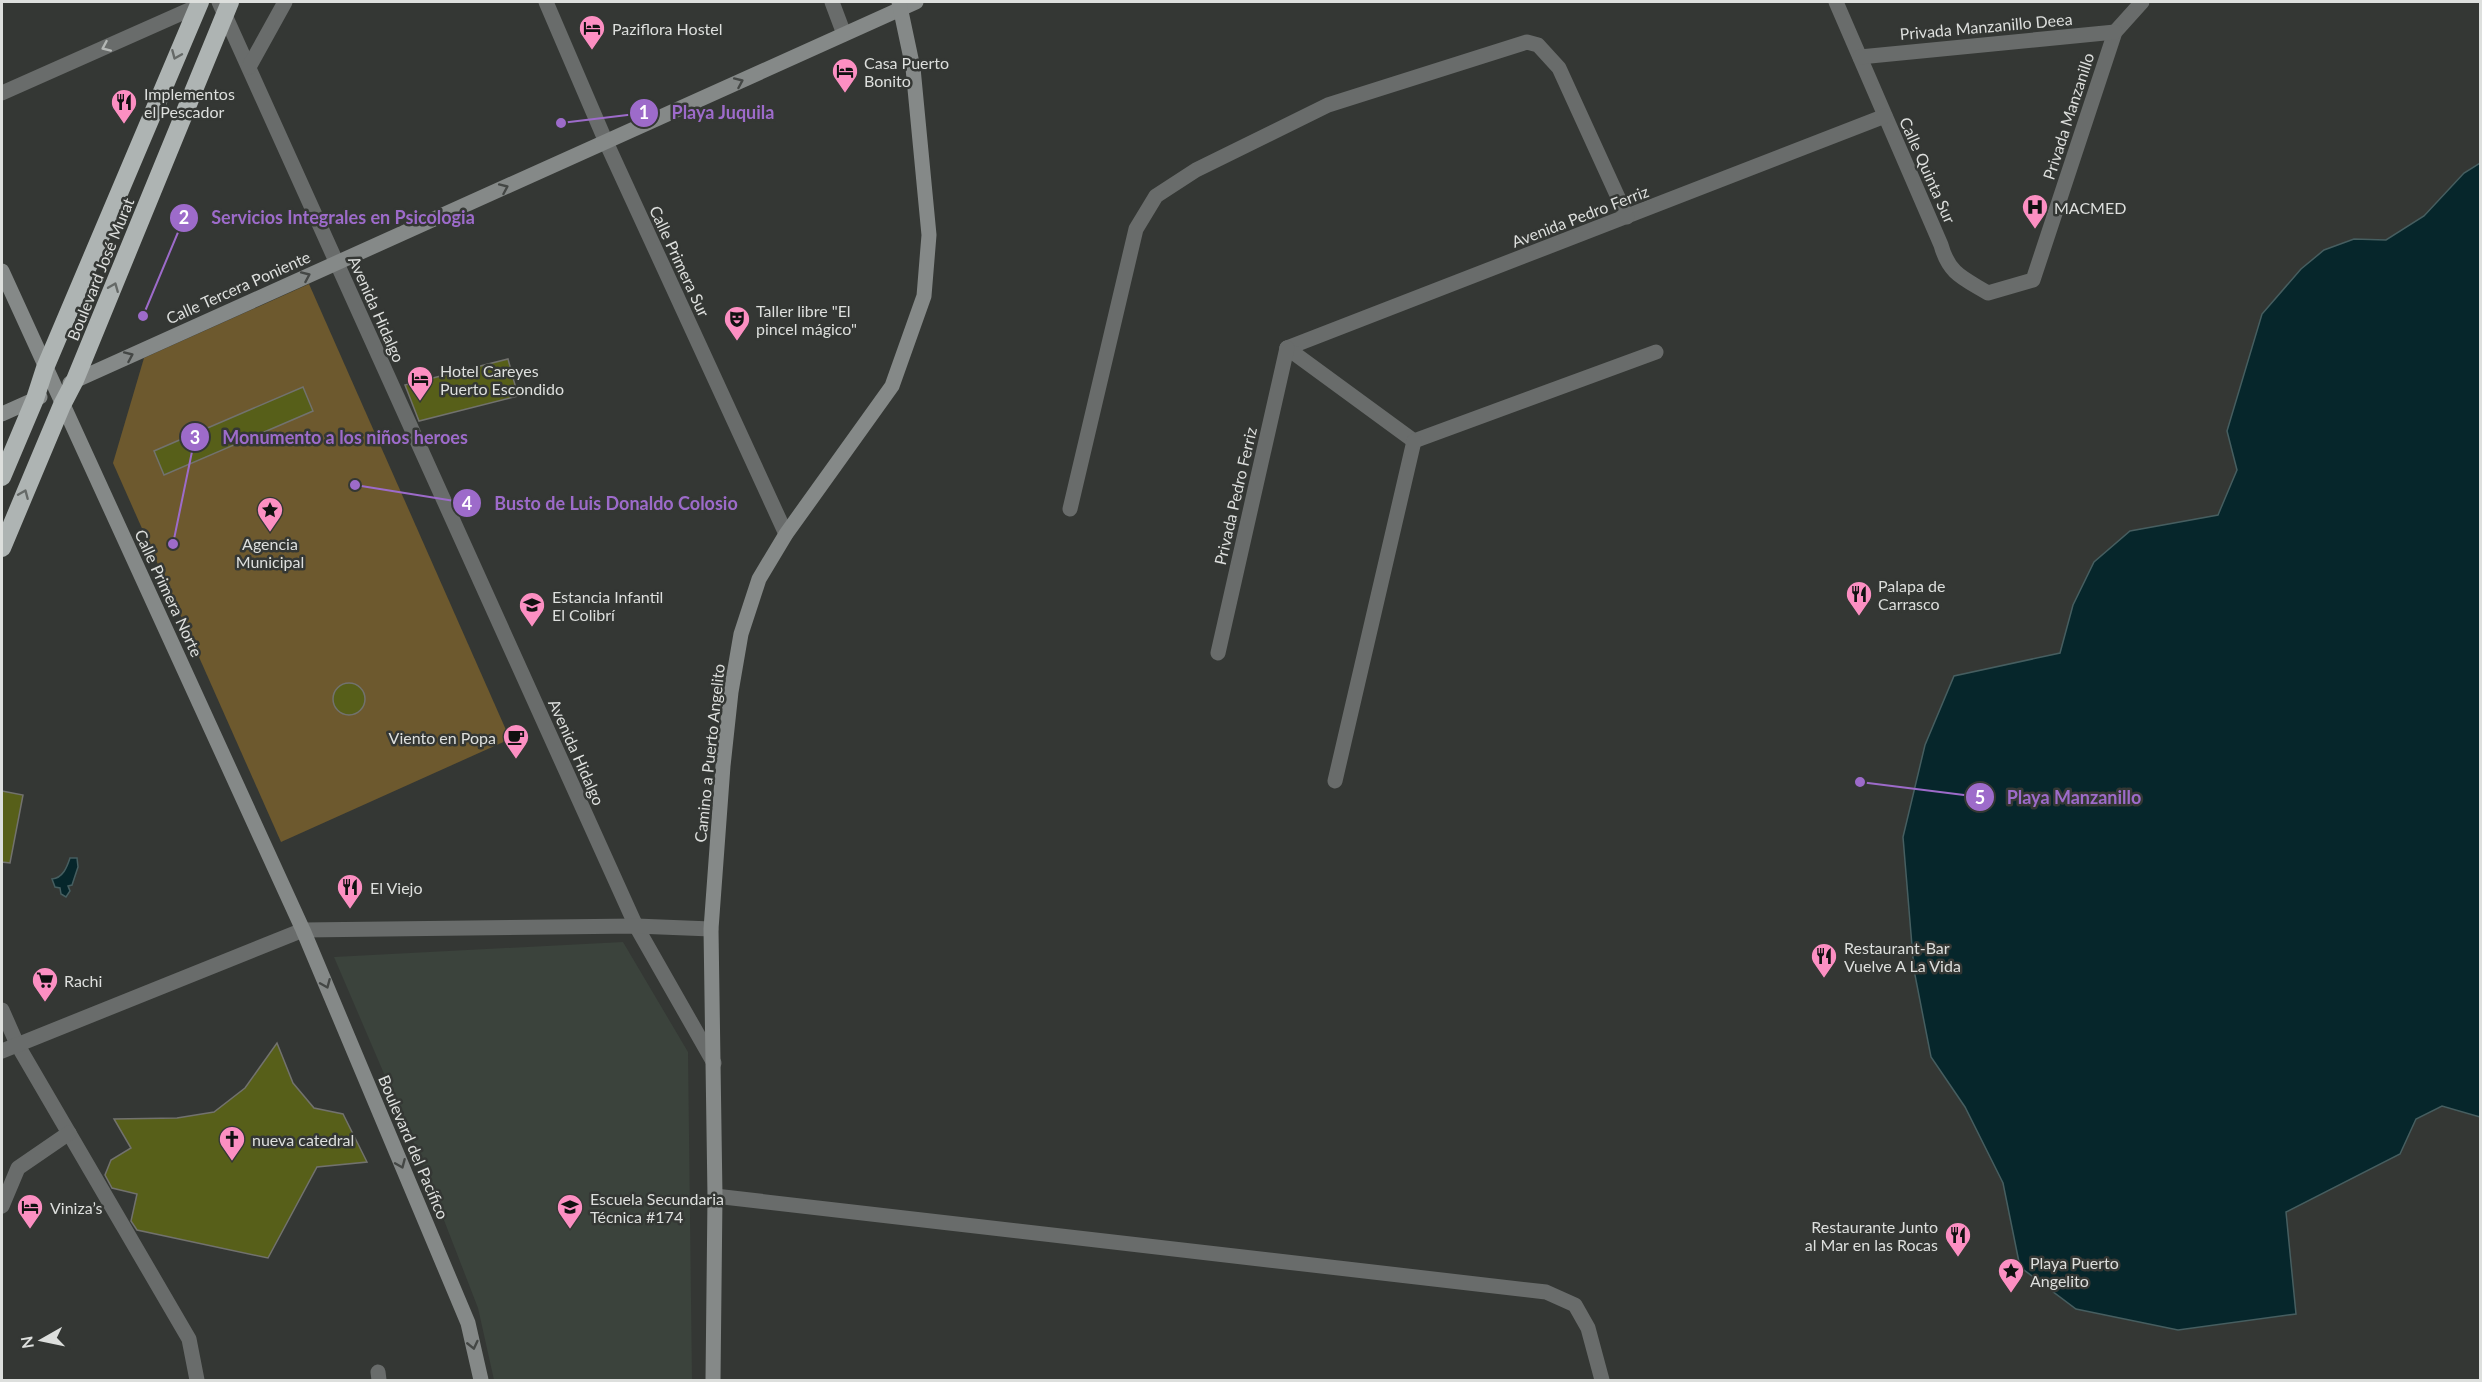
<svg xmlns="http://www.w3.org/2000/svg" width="2482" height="1382" font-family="Lato,sans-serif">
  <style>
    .built { fill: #3b433c }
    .green { fill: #6d592e }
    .water { fill: #06262b; stroke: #465e60; stroke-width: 1.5 }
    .building { fill: #575f19; stroke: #72726e; stroke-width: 1.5 }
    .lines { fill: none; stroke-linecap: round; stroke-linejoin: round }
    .street { stroke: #696c6b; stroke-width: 15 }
    .secondary { stroke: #858988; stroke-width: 15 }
    .highway { stroke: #aeb4b3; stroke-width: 18 }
    .oneway { stroke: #b4b7b5 }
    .oneway2 { stroke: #656967 }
    .oneway3 { stroke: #444745 }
    .labels { text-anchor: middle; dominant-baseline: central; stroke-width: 5; stroke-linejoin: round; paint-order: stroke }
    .street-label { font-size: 16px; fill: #dddfdd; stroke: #343734 }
    .poi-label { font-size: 16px; fill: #dddfdd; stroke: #343734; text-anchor: start }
    .leader { fill: none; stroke: #9d6bca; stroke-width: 2 }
    .callout-dot { fill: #9d6bca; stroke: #343734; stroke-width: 2 }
    .mark-label { font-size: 18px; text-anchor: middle; font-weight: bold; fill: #fff }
    .callout-label { font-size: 18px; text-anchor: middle; font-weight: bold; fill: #9d6bca; stroke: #343734; stroke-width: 5; stroke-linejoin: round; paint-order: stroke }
  </style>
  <rect width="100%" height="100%" fill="#343734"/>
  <path class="built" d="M623,942L688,1052L692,1380H494L478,1308L418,1153L334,957Z"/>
  <path class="green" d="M309,284L510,739L281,842L113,463L144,358Z"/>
  <g class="water">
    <path d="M2480,163V1117L2442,1106L2416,1119L2400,1154L2286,1212L2296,1314L2178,1330L2076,1309L2020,1267L2003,1183L1965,1107L1931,1057L1914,970L1903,837L1925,745L1954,676L2060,653L2073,605L2094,562L2130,531L2218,515L2237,470L2227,431L2262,314L2301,269L2324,250L2354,239L2386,240L2424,216L2464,173Z"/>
    <path d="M70,858H77L78,867L72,885L68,886L70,891L66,897L61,894L60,888L55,887L52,879C63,878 67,867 70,858Z"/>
  </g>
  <g class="building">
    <path d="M508,359L518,396L419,421L405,385Z"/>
    <path d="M303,387L313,411L164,475L154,451Z"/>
    <circle cx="349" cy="699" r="16"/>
    <path d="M2,791L23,795L10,863L2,862Z"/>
    <path d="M277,1043L293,1083L314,1108L343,1114L367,1162L317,1167L268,1258L137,1230L131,1221L137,1194L112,1188L105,1175L111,1160L131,1148L114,1119L177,1118L214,1112L245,1088Z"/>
  </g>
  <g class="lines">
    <g class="street">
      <path d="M219,2L636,926L714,1063"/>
      <path d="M546,2L606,142L786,534"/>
      <path d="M832,2L844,34"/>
      <path d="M1836,2L1941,245C1949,274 1963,278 1988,293L2033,280L2115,32L2142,2"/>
      <path d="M1860,57L2115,32"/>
      <path d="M249,67L285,2"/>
      <path d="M2,93L198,6"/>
      <path d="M1287,348L1885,116"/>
      <path d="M1287,348L1414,441"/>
      <path d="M1414,441L1656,352"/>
      <path d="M1070,509L1136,229L1156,196L1196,170L1328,105L1527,42L1538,45L1559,68L1627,217"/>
      <path d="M1218,653L1287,348"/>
      <path d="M1335,781L1414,441"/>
      <path d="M2,1010L17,1044L189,1339L197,1380"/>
      <path d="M2,1051L303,930L636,926L711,929"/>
      <path d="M715,1196L1546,1292L1575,1305L1588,1328L1602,1380"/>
      <path d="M2,1206L18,1168L69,1133"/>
      <path d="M378,1372L379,1380"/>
    </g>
    <g class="secondary">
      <path d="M2,271L303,930L468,1323L481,1380"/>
      <path d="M70,383L916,2"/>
      <path d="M2,414L40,397"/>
      <path d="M713,1380L715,1196L711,929L723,766L731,692L741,634L759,579L786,534L892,386L924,296L929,235L913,68L899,2"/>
    </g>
    <g class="highway">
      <path d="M2,477L35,399L45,368L200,2"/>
      <path d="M2,548L62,405L75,380L230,2"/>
    </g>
  </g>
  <defs><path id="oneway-chevron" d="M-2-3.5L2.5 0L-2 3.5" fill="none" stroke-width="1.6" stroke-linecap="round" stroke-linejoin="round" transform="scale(1.5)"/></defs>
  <use class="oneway" href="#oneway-chevron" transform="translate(106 47) rotate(156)"/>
  <g class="oneway2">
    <use href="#oneway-chevron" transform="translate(176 55) rotate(113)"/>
    <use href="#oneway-chevron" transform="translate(114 287) rotate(-68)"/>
    <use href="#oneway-chevron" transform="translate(24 494) rotate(-67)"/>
  </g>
  <g class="oneway3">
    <use href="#oneway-chevron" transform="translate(739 82) rotate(-24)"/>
    <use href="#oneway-chevron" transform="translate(504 188) rotate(-24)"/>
    <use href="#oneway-chevron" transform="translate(306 276) rotate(-24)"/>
    <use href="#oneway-chevron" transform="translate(129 356) rotate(-24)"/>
    <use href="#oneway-chevron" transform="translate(326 984) rotate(67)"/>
    <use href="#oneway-chevron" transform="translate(401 1164) rotate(67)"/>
    <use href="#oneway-chevron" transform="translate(473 1345) rotate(77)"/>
  </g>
  <defs>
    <g id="hotel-pin" transform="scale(1.35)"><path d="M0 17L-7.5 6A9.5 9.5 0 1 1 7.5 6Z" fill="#fc8fc2" stroke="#343734"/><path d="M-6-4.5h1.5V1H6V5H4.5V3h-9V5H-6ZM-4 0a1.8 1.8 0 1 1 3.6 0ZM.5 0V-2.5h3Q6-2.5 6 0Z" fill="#111"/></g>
    <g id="restaurant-pin" transform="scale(1.35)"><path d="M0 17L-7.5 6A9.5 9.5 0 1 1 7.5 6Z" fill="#fc8fc2" stroke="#343734"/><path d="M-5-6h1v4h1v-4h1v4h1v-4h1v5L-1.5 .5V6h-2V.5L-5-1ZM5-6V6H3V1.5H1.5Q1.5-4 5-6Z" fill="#111"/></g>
    <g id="hospital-pin" transform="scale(1.35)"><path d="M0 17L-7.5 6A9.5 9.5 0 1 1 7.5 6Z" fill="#fc8fc2" stroke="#343734"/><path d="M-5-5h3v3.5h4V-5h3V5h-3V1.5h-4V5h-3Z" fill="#111"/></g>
    <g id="theatre-pin" transform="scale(1.35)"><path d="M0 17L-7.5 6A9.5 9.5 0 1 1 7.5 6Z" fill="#fc8fc2" stroke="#343734"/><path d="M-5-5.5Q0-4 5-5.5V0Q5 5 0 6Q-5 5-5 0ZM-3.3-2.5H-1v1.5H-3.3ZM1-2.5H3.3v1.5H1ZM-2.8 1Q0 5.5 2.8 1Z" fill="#111"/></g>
    <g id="sight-pin" transform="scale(1.35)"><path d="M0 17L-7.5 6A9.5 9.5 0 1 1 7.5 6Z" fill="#fc8fc2" stroke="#343734"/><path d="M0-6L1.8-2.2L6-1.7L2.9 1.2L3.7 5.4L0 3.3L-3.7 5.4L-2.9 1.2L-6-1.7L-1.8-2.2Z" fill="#111"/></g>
    <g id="school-pin" transform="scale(1.35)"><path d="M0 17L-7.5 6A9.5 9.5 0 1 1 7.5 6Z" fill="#fc8fc2" stroke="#343734"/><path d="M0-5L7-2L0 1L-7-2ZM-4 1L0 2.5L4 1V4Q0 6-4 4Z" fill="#111"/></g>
    <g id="cafe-pin" transform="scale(1.35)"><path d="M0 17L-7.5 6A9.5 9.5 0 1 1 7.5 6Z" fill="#fc8fc2" stroke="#343734"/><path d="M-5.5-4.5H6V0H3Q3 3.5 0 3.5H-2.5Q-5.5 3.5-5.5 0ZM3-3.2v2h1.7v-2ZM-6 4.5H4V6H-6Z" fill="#111"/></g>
    <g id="supermarket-pin" transform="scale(1.35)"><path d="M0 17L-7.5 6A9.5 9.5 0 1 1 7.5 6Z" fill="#fc8fc2" stroke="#343734"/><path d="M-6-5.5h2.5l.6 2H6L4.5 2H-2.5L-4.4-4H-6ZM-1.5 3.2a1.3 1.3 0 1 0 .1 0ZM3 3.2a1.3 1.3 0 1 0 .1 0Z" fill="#111"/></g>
    <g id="church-pin" transform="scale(1.35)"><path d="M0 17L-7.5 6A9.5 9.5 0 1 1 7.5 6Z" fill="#fc8fc2" stroke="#343734"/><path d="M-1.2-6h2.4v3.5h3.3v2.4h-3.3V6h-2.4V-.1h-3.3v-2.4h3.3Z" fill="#111"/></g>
  </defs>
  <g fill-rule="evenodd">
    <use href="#hotel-pin" x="592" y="28"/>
    <use href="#hotel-pin" x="845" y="71"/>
    <use href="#restaurant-pin" x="124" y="102"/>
    <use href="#hospital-pin" x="2035" y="207"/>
    <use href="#theatre-pin" x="737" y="319"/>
    <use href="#hotel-pin" x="420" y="379"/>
    <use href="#sight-pin" x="270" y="510"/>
    <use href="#restaurant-pin" x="1859" y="594"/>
    <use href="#school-pin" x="532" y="605"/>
    <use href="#cafe-pin" x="516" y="737"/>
    <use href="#restaurant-pin" x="350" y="887"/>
    <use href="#restaurant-pin" x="1824" y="956"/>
    <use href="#supermarket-pin" x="45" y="980"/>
    <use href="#church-pin" x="232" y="1139"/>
    <use href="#hotel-pin" x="30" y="1207"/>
    <use href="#school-pin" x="570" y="1207"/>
    <use href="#restaurant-pin" x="1958" y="1235"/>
    <use href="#sight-pin" x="2011" y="1271"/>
  </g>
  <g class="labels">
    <g class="street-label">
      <text transform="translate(1986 26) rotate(-5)">Privada Manzanillo Deea</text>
      <text transform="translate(2068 116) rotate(-72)">Privada Manzanillo</text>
      <text transform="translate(1928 170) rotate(66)">Calle Quinta Sur</text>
      <text transform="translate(1580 216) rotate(-21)">Avenida Pedro Ferriz</text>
      <text transform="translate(680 261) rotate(65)">Calle Primera Sur</text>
      <text transform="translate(100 269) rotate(-68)">Boulevard José Murat</text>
      <text transform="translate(238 287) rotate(-24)">Calle Tercera Poniente</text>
      <text transform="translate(377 309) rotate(66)">Avenida Hidalgo</text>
      <text transform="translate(1235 496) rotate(-77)">Privada Pedro Ferriz</text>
      <text transform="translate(169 593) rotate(65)">Calle Primera Norte</text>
      <text transform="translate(577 752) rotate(66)">Avenida Hidalgo</text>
      <text transform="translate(709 753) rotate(-84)">Camino a Puerto Angelito</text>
      <text transform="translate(414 1147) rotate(67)">Boulevard del Pacífico</text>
    </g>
    <g class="poi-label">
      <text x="612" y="28">Paziflora Hostel</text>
      <text x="864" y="62">Casa Puerto<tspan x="864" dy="18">Bonito</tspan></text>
      <text x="144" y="93">Implementos<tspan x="144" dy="18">el Pescador</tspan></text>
      <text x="2054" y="207">MACMED</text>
      <text x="756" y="310">Taller libre "El<tspan x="756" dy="18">pincel mágico"</tspan></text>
      <text x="440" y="370">Hotel Careyes<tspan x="440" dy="18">Puerto Escondido</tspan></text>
      <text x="270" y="543" text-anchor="middle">Agencia<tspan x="270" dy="18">Municipal</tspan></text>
      <text x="1878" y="585">Palapa de<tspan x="1878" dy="18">Carrasco</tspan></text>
      <text x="552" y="596">Estancia Infantil<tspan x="552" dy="18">El Colibrí</tspan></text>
      <text x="496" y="737" text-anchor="end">Viento en Popa</text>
      <text x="370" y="887">El Viejo</text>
      <text x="1844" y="947">Restaurant-Bar<tspan x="1844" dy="18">Vuelve A La Vida</tspan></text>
      <text x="64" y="980">Rachi</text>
      <text x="252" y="1139">nueva catedral</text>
      <text x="590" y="1198">Escuela Secundaria<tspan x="590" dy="18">Técnica #174</tspan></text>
      <text x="50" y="1207">Viniza’s</text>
      <text x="1938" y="1226" text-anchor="end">Restaurante Junto<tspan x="1938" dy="18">al Mar en las Rocas</tspan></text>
      <text x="2030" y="1262">Playa Puerto<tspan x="2030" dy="18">Angelito</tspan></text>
    </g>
  </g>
  <path class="leader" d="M561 123L644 113M143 316L184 218M173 544L195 437M355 485L467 503M1860 782L1980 797"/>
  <g class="callout-dot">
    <circle cx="561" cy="123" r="6"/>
    <circle cx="143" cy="316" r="6"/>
    <circle cx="173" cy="544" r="6"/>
    <circle cx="355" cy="485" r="6"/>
    <circle cx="1860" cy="782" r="6"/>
    <circle cx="644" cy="113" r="15"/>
    <circle cx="184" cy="218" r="15"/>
    <circle cx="195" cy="437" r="15"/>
    <circle cx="467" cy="503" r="15"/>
    <circle cx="1980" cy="797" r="15"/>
  </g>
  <g class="mark-label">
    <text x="644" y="119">1</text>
    <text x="184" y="224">2</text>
    <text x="195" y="444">3</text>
    <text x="467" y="510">4</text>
    <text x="1980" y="804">5</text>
  </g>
  <g class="callout-label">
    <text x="723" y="119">Playa Juquila</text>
    <text x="343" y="224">Servicios Integrales en Psicologia</text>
    <text x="345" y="444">Monumento a los niños heroes</text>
    <text x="616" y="510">Busto de Luis Donaldo Colosio</text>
    <text x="2074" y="804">Playa Manzanillo</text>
  </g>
  <rect width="2482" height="1382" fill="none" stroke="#dddfdd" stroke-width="6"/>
  <g transform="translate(42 1340) rotate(261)" stroke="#343734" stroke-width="4.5" paint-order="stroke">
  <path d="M0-4.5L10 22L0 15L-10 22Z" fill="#dddfdd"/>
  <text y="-9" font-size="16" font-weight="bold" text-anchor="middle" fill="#dddfdd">N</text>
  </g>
</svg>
